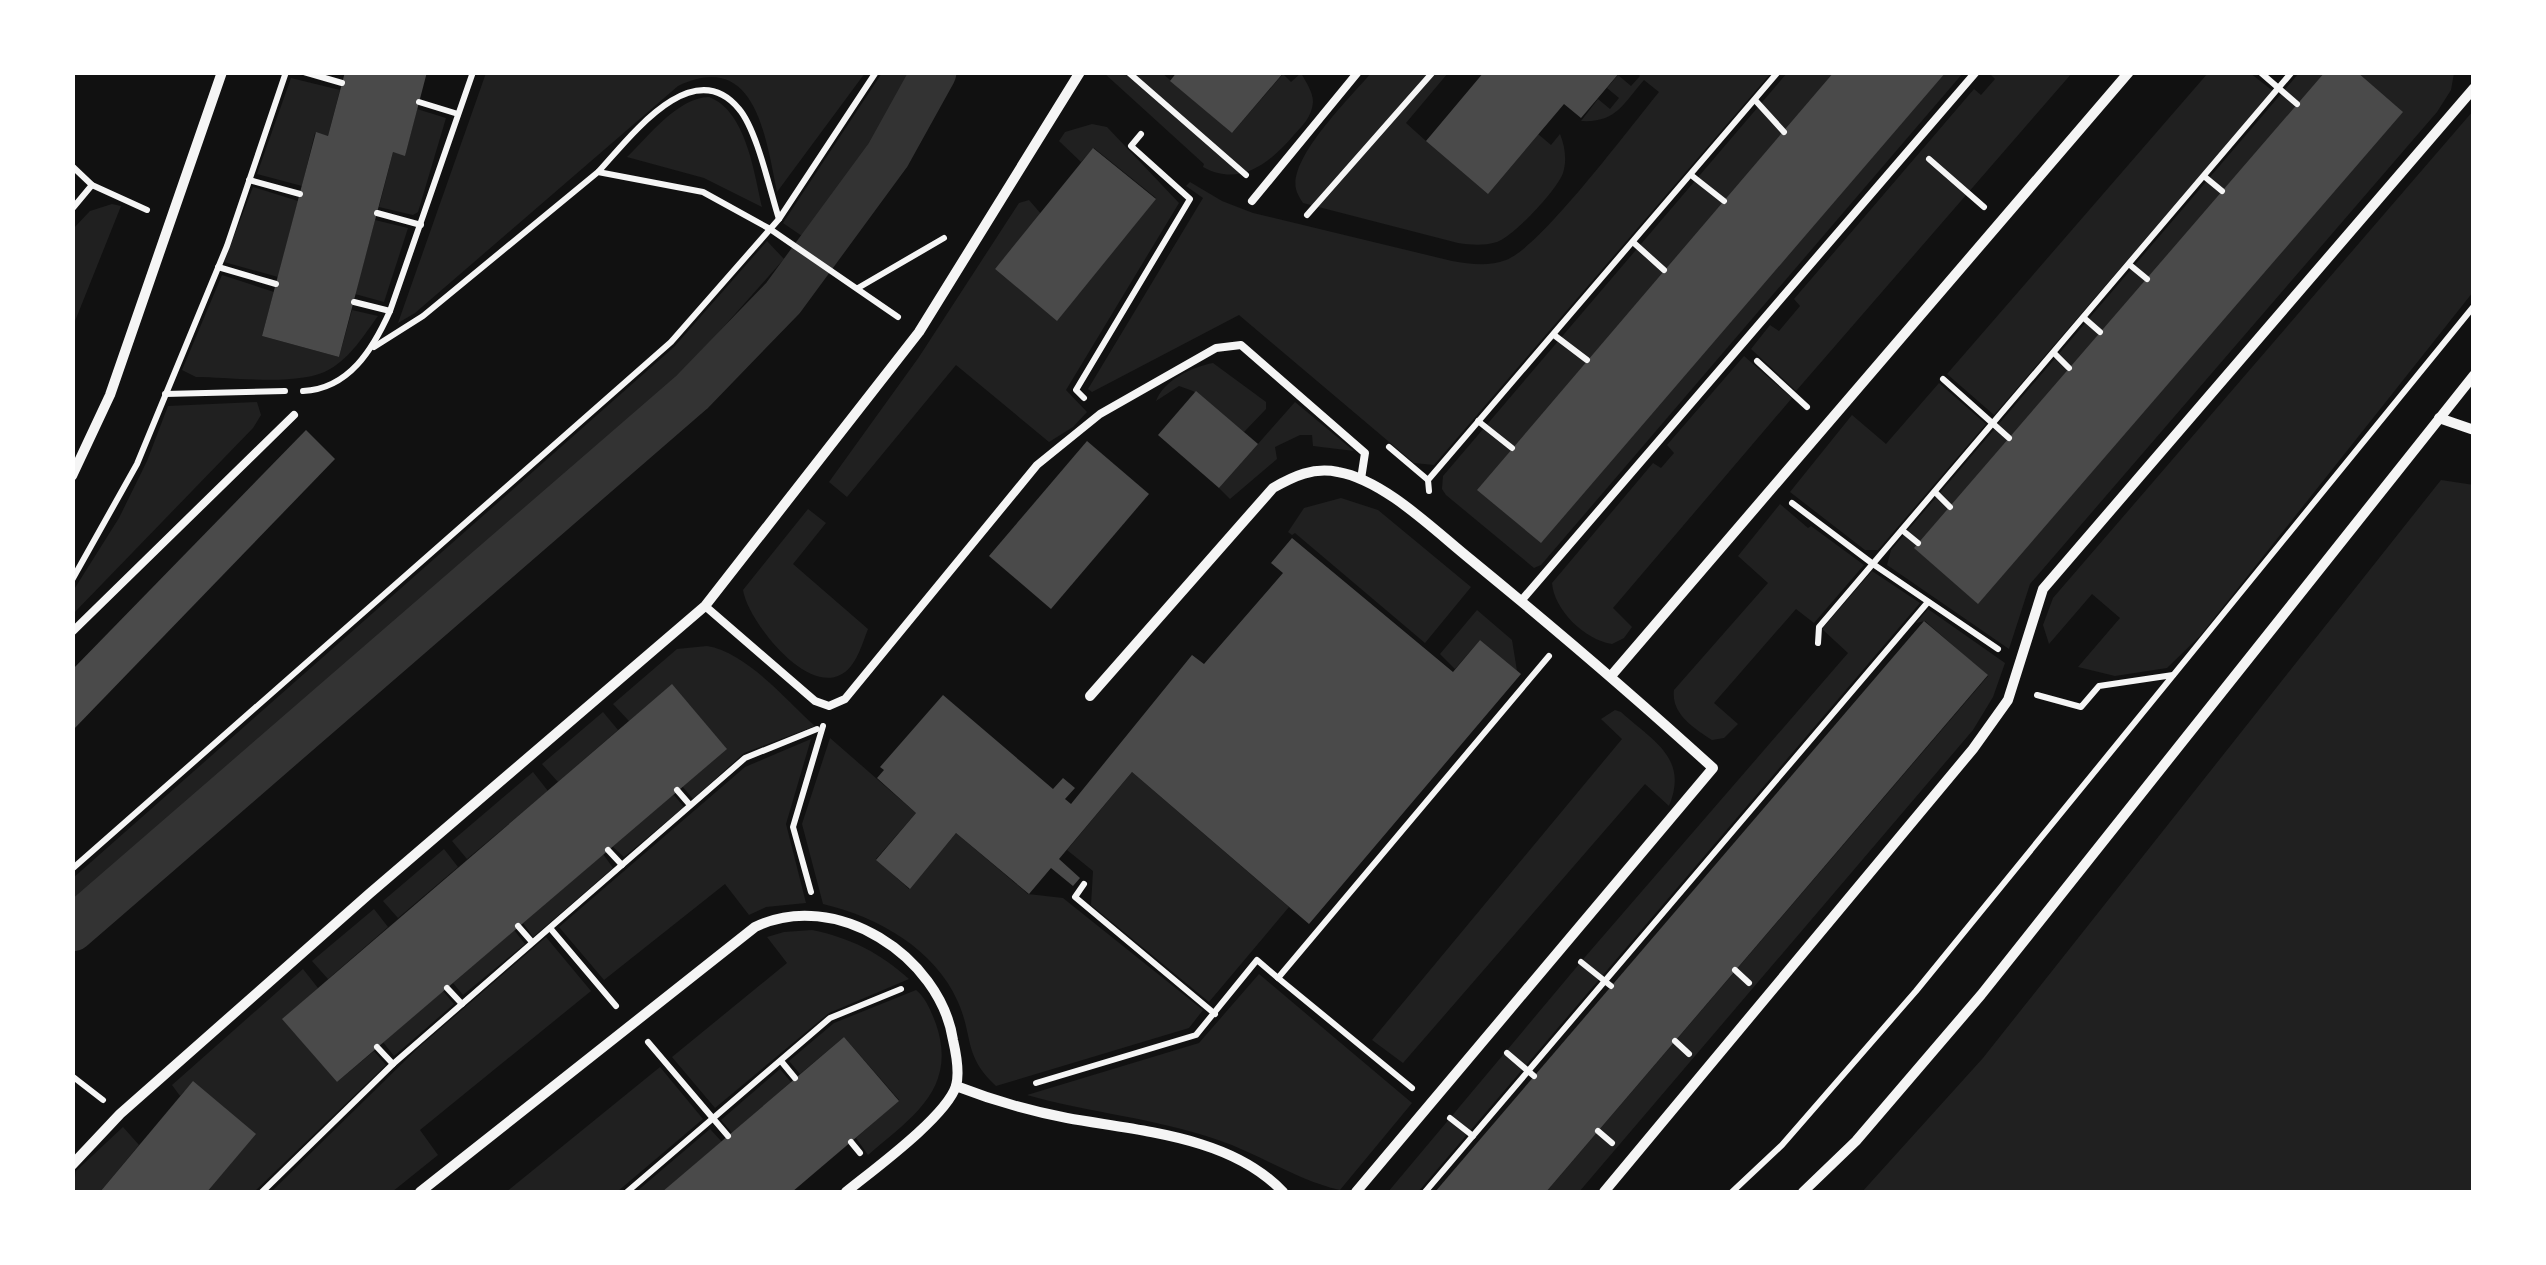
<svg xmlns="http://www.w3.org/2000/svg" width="2546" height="1265" font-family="Quicksand,sans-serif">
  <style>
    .green { fill: #202020 }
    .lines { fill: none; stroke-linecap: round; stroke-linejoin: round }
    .canal { stroke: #333; stroke-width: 45 }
    .building { fill: #4a4a4a }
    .path { stroke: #f5f5f5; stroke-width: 6 }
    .service { stroke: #f5f5f5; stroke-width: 8 }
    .minor { stroke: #f5f5f5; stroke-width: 10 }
  </style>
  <rect width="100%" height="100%" fill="#111"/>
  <g class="green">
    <path d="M486,73V72L865,73L777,192C766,139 756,48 678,86L415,313L398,323Z"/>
    <path d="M882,73H911L882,127L802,236L783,223Z"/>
    <path d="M1104,73H1162L1232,133L1283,74L1291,82L1301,73C1306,82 1313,92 1313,102C1312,117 1302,126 1293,136C1269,164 1239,187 1203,167L1204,164Z"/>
    <path d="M1371,73H1448L1406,123L1426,141L1538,134L1551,145L1560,134C1565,146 1567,161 1563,173C1557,190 1514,236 1497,242C1483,246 1472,245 1458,243L1303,203C1300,198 1297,194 1296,189C1289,157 1351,97 1371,73Z"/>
    <path d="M1637,73H1771L1434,465L1414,463L1239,315L1092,392L1088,389L1203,198L1186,186L1190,182L1222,201L1253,213L1452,261C1470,264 1488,267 1506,260C1541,247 1630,127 1659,92L1644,80C1623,104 1616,123 1581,121L1598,99L1610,109L1619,98L1607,88L1618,75L1631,86L1640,76Z"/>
    <path d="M1787,73H1963L1541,565L1534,568L1446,495L1442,489L1443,476Z"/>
    <path d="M1989,73H2072L1796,391L1751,349L1770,325L1779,331L1800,306L1794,299L1974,89L1981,95L1995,79Z"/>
    <path d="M2208,73H2250L2273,91L1994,415L1947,374Z"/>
    <path d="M2299,73H2454L2451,90L2437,112L2030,584L2009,649L1887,565L1891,550Z"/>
    <path d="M291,78L340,90L328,136L315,133L302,186L257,174Z"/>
    <path d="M709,97C746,111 754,172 762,207L704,178L627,157C649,136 677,98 709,97Z"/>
    <path d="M417,109L446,118L418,212L413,215L379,207L393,152L405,155Z"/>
    <path d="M2473,111V292L2200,636L2167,668L2115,676L2078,667L2120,618L2092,594L2049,644L2043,625L2053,598Z"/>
    <path d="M1092,124L1107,127L1179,203L1066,390L1087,412L1073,427L1049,442L956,365L847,497L829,482L919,357L1019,203L1029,200L1042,215L995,269L1057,320L1156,198L1094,148L1081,162L1059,141L1065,132Z"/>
    <path d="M253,187L298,201L278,277L224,262Z"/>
    <path d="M112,204L121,206L73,326V229L90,211Z"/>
    <path d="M375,220L408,228L384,302L355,294Z"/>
    <path d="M767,241L784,259L711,341L646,407L73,900V878L674,347Z"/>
    <path d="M222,275L274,292L262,336L339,357L352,310L378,316C364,335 351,357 330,369C301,387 232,377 196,377L182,370Z"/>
    <path d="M1744,356L1792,398L1613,608L1632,627L1624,638L1612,644C1585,640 1554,610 1552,583L1653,463L1661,468L1674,453L1667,445Z"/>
    <path d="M1213,363L1266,402V409L1244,432L1193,391L1179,386L1156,401C1164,380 1192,367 1213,363Z"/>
    <path d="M1939,383L1986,424L1878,550H1865L1790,492L1852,415L1886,444Z"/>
    <path d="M257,402L261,415L253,428L73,614V591L119,518L147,461L168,406Z"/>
    <path d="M1295,402L1354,451L1313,446L1312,435H1300L1275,447L1277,459L1230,499L1219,488Z"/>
    <path d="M2441,480L2474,485L2473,1192H1862L1983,1058Z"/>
    <path d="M1341,498L1378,510L1471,587L1425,643L1295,533L1292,535L1288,532L1304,508Z"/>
    <path d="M1780,504L1808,528L1811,526L1864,565L1814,623L1796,609L1714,703L1738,724L1724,738L1712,740C1694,728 1671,714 1674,690L1768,583L1738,556Z"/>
    <path d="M808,509L826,523L793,564L868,629C862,644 856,668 840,675C805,693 748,621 743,590Z"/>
    <path d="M1872,571L1920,603L1418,1192H1388L1585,957L1848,653L1822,629Z"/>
    <path d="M1928,609L2005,663L1993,697L1973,730L1579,1192H1546L1988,676L1925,621L1916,623Z"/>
    <path d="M1477,610L1512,640L1517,671L1480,640L1455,669L1440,654Z"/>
    <path d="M707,646C746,652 786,700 815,726L744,753L693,799L682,786L726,748L672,685L629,721L613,704L677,649Z"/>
    <path d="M1615,710L1621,712C1653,741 1689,758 1669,806L1645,784L1403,1063L1372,1040L1622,739L1601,719Z"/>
    <path d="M603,712L618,730L558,782L542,764Z"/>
    <path d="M830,738L916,813L876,859L909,889L956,833L1028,894L1063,898L1203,1010L1189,1028L996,1086C963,1055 974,1039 958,1002C935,949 878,917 823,904L802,824Z"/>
    <path d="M811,739L786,824L806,903L766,907L749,915L725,884L604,980L559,927L745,767Z"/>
    <path d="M533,772L548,791L467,859L452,841Z"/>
    <path d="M1132,772L1289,907L1209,1002L1091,905L1093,871L1067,850Z"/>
    <path d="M673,794L684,807L624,857L612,846Z"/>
    <path d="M444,849L458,867L398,918L383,901Z"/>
    <path d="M603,854L613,868L533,937L523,923Z"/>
    <path d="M374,909L388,927L328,979L312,961Z"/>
    <path d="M514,930L525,944L463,995L453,983Z"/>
    <path d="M812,930C851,938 880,953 909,979L829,1013L715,1108L672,1057L787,963L767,937L784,932Z"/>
    <path d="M546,937L591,991L420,1130L438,1155L392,1192H271L418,1048Z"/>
    <path d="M303,969L318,988L283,1019L337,1082L374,1051L386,1065L254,1192H207L255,1134L193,1082L180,1096L172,1085Z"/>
    <path d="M1259,974L1412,1103L1340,1190C1296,1180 1260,1154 1218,1140C1155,1118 1090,1113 1027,1095L1199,1043Z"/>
    <path d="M916,990C926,998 931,1011 936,1024C958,1089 912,1117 868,1155L856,1138L899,1100L844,1037L800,1074L789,1061L834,1023Z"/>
    <path d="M443,991L454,1004L394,1056L383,1042Z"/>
    <path d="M660,1067L703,1119L617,1192H506Z"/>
    <path d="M780,1069L791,1082L732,1133L721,1120Z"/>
    <path d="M123,1127L139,1145L100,1192H73L76,1171Z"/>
    <path d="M710,1129L722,1142L663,1192H636Z"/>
  </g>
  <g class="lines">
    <path class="canal" d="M72,929L692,392L783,298L888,155L934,72"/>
  </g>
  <g class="building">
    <path d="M345,72H427L405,156L393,152L339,357L262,336L316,132L328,136Z"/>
    <path d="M1177,72H1284L1232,133L1170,81Z"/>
    <path d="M1484,72H1620L1581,118L1564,104L1488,194L1426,141Z"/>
    <path d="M1834,72H1946L1541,543L1477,490Z"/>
    <path d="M2325,72H2357L2403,112L1978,604L1914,548Z"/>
    <path d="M1093,148L1156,199L1057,321L995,269Z"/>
    <path d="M1196,391L1258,444L1219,488L1158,435Z"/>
    <path d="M306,430L335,459L72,731V670Z"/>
    <path d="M1087,441L1149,494L1051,609L989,556Z"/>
    <path d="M1292,538L1453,672L1480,640L1521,674L1309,924L1132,772L1059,859L1080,878L1073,886L1051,868L1029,894L956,833L910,889L876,860L916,813L877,778L884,770L880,767L943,695L1053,789L1063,778L1075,788L1065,799L1071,804L1192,655L1204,664L1283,573L1271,563Z"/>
    <path d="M1924,621L1988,675L1546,1192H1435Z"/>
    <path d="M672,684L727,749L337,1082L282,1019Z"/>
    <path d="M844,1037L899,1101L792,1192H662Z"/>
    <path d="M193,1081L256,1134L207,1192H100Z"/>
  </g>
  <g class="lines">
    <g class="path">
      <path d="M304,72L342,83"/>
      <path d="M1128,72L1246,175"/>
      <path d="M2260,72L2297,104"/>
      <path d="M1755,100L1784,132"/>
      <path d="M419,102L458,114"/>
      <path d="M1929,159L1984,207"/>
      <path d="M72,166L92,185L147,210"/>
      <path d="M599,171C631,136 693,53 739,109C757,130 770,191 779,219"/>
      <path d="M1691,175L1724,201"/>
      <path d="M2205,177L2222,191"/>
      <path d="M249,180L300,194"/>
      <path d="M72,209L92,185"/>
      <path d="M377,213L421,225"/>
      <path d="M1307,215L1433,72"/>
      <path d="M1634,243L1664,270"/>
      <path d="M2130,265L2147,279"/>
      <path d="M218,267L276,284"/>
      <path d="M858,288L944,238"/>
      <path d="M354,302L390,311"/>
      <path d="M2084,318L2100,332"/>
      <path d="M1554,335L1587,360"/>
      <path d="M374,347L423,316L598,172L703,192L770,229L898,317"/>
      <path d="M2054,353L2069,368"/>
      <path d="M1757,361L1807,407"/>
      <path d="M1943,379L2009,438"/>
      <path d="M303,391C349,389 373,349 390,311L473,72"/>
      <path d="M165,394L285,391"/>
      <path d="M1084,398L1076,390L1190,199L1131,146L1141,134"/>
      <path d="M1478,421L1512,448"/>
      <path d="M1389,447L1428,480"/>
      <path d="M1429,491L1428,480L1778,72"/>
      <path d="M1935,492L1950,507"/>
      <path d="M1792,503L1873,564L1998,649"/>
      <path d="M1902,530L1918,543"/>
      <path d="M72,580L137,464L227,246L286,72"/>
      <path d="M1818,643L1819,627L2292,72"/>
      <path d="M2037,695L2081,707L2099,686L2173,675"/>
      <path d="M677,790L690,805"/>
      <path d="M608,850L622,865"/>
      <path d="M72,869L671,342L779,219L876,72"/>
      <path d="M1084,884L1075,897L1215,1014"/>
      <path d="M811,892L793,827L823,726"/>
      <path d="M518,926L532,942"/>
      <path d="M550,928L616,1006"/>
      <path d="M1581,962L1611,986"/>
      <path d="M1735,970L1749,983"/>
      <path d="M1278,978L1412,1088"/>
      <path d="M447,988L462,1004"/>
      <path d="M1675,1041L1689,1054"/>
      <path d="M648,1042L728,1136"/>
      <path d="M377,1047L393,1064"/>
      <path d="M1507,1053L1534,1076"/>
      <path d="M781,1061L795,1078"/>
      <path d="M72,1076L103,1100"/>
      <path d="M1036,1083L1196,1035L1257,960L1278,978L1549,656"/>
      <path d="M1450,1118L1473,1136"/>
      <path d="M1598,1131L1612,1143"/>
      <path d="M851,1142L860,1153"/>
      <path d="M262,1192L393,1064L745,758L817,729"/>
      <path d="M627,1192L830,1018L901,989"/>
      <path d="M1425,1192L1928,602"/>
      <path d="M1732,1192L1782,1145L1916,991L2474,306"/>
    </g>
    <g class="service">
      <path d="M1252,201L1358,72"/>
      <path d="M1521,601L1976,72"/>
      <path d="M705,606L815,701L829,706L845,699L1037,465L1100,414L1216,348L1241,345L1365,453L1361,479"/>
      <path d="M72,632L294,415"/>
    </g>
    <g class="minor">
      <path d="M2439,418L2474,430"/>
      <path d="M72,476L110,395L222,72"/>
      <path d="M1611,676L2129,72"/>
      <path d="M1090,696L1273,488C1294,476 1313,467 1338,472C1384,480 1434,530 1470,559C1553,627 1634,696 1713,768L1356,1192"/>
      <path d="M956,1086C992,1100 1030,1111 1067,1118C1139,1131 1231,1136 1283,1192"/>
      <path d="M72,1165L120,1114L369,894L705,606L919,332L1080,72"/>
      <path d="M420,1192L755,927C835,888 940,956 953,1040C956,1053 960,1072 956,1086C946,1117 873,1170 846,1192"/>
      <path d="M1604,1192L1973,749L2008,700L2043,589L2474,88"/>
      <path d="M1803,1192L1856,1141L1981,995L2474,375"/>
    </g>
  </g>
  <rect width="2546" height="1265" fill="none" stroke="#ffffff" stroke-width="150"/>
</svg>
